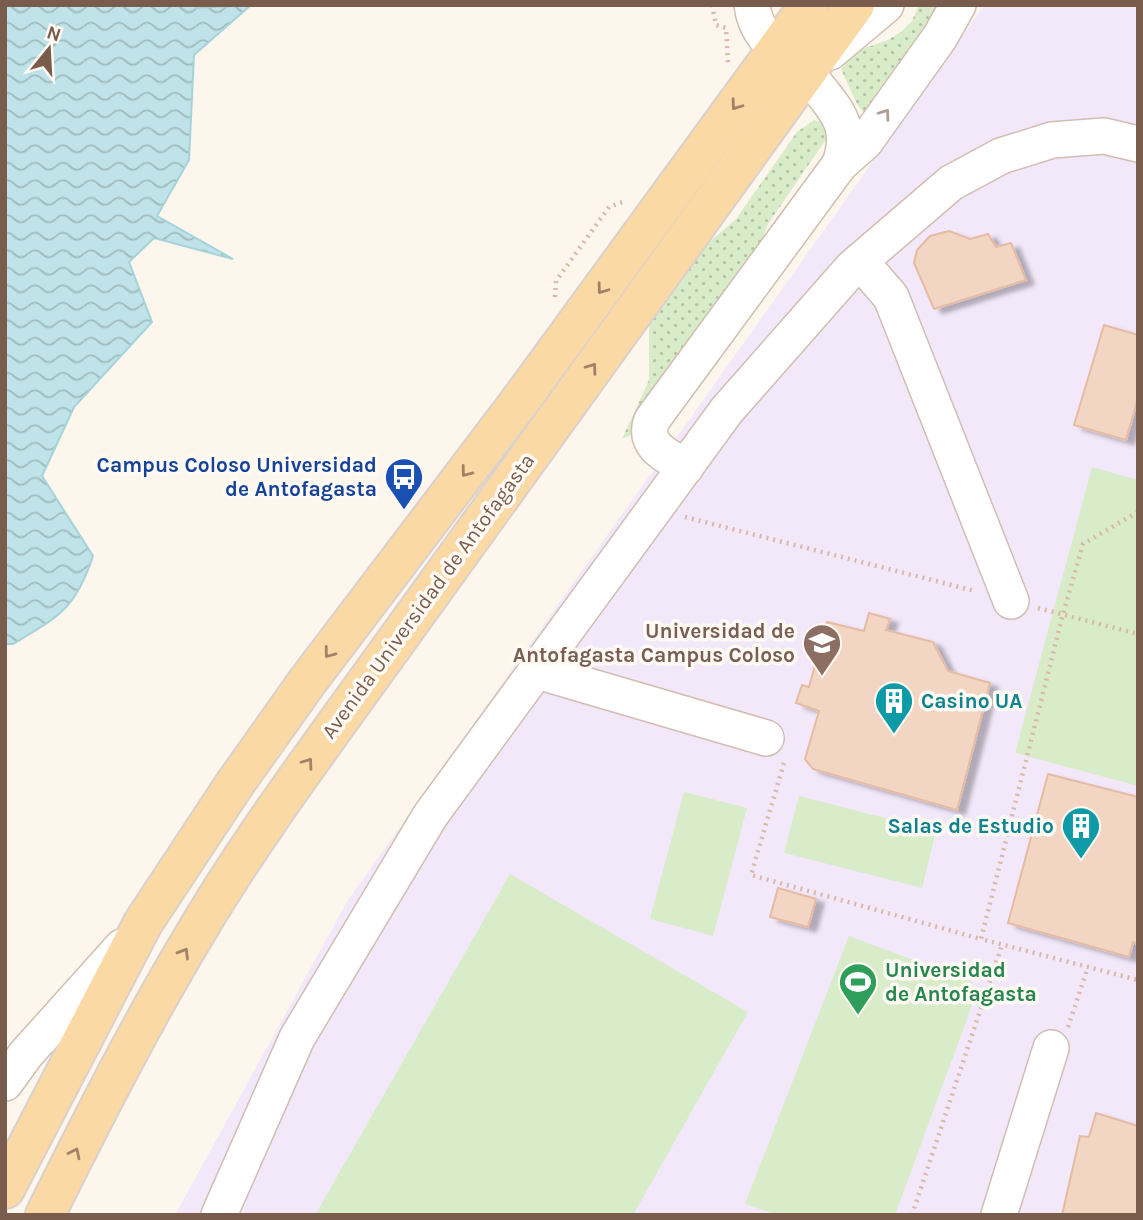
<svg xmlns="http://www.w3.org/2000/svg" width="1143" height="1220" font-family="Karla,sans-serif">
  <style>
    .education { fill: #f3e8fa }
    .grass { fill: url(#grass-dots) }
    .park { fill: #d8ecc9 }
    .water { fill: url(#water-waves); stroke: #a5d3da; stroke-width: 2 }
    .building { fill: #f3d5c3; stroke: #e6bba3; stroke-width: 2; filter: url(#shadow) }
    .lines { fill: none; stroke-linecap: round; stroke-linejoin: round }
    .minor-casing { stroke: #d1beb0; stroke-width: 38 }
    .major-casing { stroke: #dad1cd; stroke-width: 42 }
    .path { stroke: #d9b8a5; stroke-width: 4.5; stroke-dasharray: 2 5; stroke-linecap: butt }
    .minor { stroke: #fff; stroke-width: 35 }
    .major { stroke: #fbd9a5; stroke-width: 38 }
    .oneway { stroke: #a18267 }
    .oneway2 { stroke: #af9d94 }
    .labels { text-anchor: middle; dominant-baseline: central; stroke-width: 7; stroke-linejoin: round; paint-order: stroke }
    .transit-label { font-size: 21px; font-weight: bold; fill: #164399; stroke: #fffaf3; text-anchor: end }
    .street-label { font-size: 21px; fill: #7a5c4d; stroke: #fffaf3 }
    .education-label { font-size: 21px; font-weight: bold; fill: #785e54; stroke: #fffaf3; text-anchor: end }
    .culture-label { font-size: 21px; font-weight: bold; fill: #0d838f; stroke: #fffaf3; text-anchor: start }
    .leisure-label { font-size: 21px; font-weight: bold; fill: #27864d; stroke: #fffaf3; text-anchor: start }
  </style>
  <defs>
    <pattern id="grass-dots" width="8" height="8" patternUnits="userSpaceOnUse" patternTransform="scale(1.75)"><rect width="8" height="8" fill="#d8ecc9"/><path d="M2 2h.1M6 6h.1" fill="none" stroke="#b4c2a5" stroke-width="1.8" stroke-linecap="round"/></pattern>
    <pattern id="water-waves" width="16" height="10" patternUnits="userSpaceOnUse" patternTransform="scale(1.75)"><rect width="16" height="10" fill="#bfe3e8"/><path d="M0 5q4-4 8 0t8 0" fill="none" stroke="#a0bbbe"/></pattern>
    <filter id="shadow"><feDropShadow dx="8" dy="4.5" stdDeviation="2" flood-color="#0004"/></filter>
  </defs>
  <rect width="100%" height="100%" fill="#fdf6ec"/>
  <path class="education" d="M984,5H1138V1215H175L348,900Z"/>
  <g class="grass">
    <path d="M919,5H947L868,118L857,104L841,69L856,51L888,40L901,32L912,21Z"/>
    <path d="M814,120L823,123L827,138L768,224L758,251L747,270L631,435L622,439L649,380V321L706,245L736,219L797,132Z"/>
  </g>
  <g class="park">
    <path d="M1092,467L1138,480V786L1015,753Z"/>
    <path d="M684,792L747,808L713,936L650,919Z"/>
    <path d="M799,796L936,831L922,888L784,853Z"/>
    <path d="M510,874L748,1012L633,1215H315Z"/>
    <path d="M849,936L972,982L974,1000L895,1215H777L745,1204Z"/>
  </g>
  <path class="water" d="M5,5H196V8L251,5L194,55L189,160L157,216L233,259L154,238L129,262L152,322L74,407L42,476L93,556C75,610 59,616 13,644H5Z"/>
  <g class="building">
    <path d="M949,231L970,239L988,234L996,247L1011,243L1026,280L934,309L914,263L917,250L930,236Z"/>
    <path d="M1104,325L1138,335V398L1126,440L1074,425Z"/>
    <path d="M869,613L890,619L886,630L933,642L948,671L990,683L957,810L813,769L805,759L819,711L796,703L802,685L809,687L827,622L864,631Z"/>
    <path d="M1048,774L1138,797V944L1133,942L1129,957L1008,923Z"/>
    <path d="M778,888L816,899L808,927L770,917Z"/>
    <path d="M1096,1113L1138,1126V1215H1062L1080,1136L1089,1137Z"/>
  </g>
  <g class="lines">
    <g class="minor-casing">
      <g id="minor">
        <path d="M752,5C756,38 780,51 803,71C810,76 815,84 821,91C842,117 851,131 840,164"/>
        <path d="M830,52L886,5"/>
        <path d="M860,261L891,297L1011,601"/>
        <path d="M686,467C667,456 642,446 652,420L840,164L865,142L940,37L958,5"/>
        <path d="M537,671L766,738"/>
        <path d="M5,1083L26,1054L122,947"/>
        <path d="M219,1215L297,1038L430,816L727,410L852,268L951,183L1001,156L1052,140L1104,136L1138,144"/>
        <path d="M999,1215L1051,1048"/>
      </g>
    </g>
    <g class="major-casing">
      <g id="major">
        <path d="M5,1189L143,923L234,785L307,682L520,401L809,5"/>
        <path d="M45,1215C94,1116 144,1018 201,924C244,852 293,784 342,716L855,5"/>
      </g>
    </g>
    <g class="path">
      <path d="M712,5L716,25L726,28L728,63"/>
      <path d="M555,297L556,281L609,207L625,201"/>
      <path d="M1138,512L1083,544L1063,614L981,939L1138,980"/>
      <path d="M685,517L975,591"/>
      <path d="M1038,608L1138,634"/>
      <path d="M784,763L751,875L981,939"/>
      <path d="M1068,1027L1088,967"/>
      <path d="M912,1215L1002,945"/>
    </g>
    <use href="#minor" class="minor"/>
    <use href="#major" class="major"/>
  </g>
  <defs><path id="oneway-chevron" d="M-2-3.5L2.5 0L-2 3.5" fill="none" stroke-width="1.6" stroke-linecap="round" stroke-linejoin="round" transform="scale(1.75)"/></defs>
  <g class="oneway">
    <use href="#oneway-chevron" transform="translate(736 105) rotate(126)"/>
    <use href="#oneway-chevron" transform="translate(602 289) rotate(126)"/>
    <use href="#oneway-chevron" transform="translate(592 368) rotate(-54)"/>
    <use href="#oneway-chevron" transform="translate(466 472) rotate(127)"/>
    <use href="#oneway-chevron" transform="translate(329 653) rotate(127)"/>
    <use href="#oneway-chevron" transform="translate(308 763) rotate(-54)"/>
    <use href="#oneway-chevron" transform="translate(184 953) rotate(-59)"/>
    <use href="#oneway-chevron" transform="translate(75 1153) rotate(-64)"/>
  </g>
  <use class="oneway2" href="#oneway-chevron" transform="translate(885 114) rotate(-54)"/>
  <defs>
    <g id="bus-pin" transform="scale(2.0125)"><path d="M0 17L-7.5 6A9.5 9.5 0 1 1 7.5 6Z" fill="#1a4fb4" stroke="#fffaf3"/><path d="M-5-6H5V4H4V6H2V4H-2V6H-4V4H-5ZM-3.5-4V0h7V-4ZM-3.5 1.2v1.5H-2V1.2ZM2 1.2v1.5H3.5V1.2Z" fill="#fff"/></g>
    <g id="university-pin" transform="scale(2.0125)"><path d="M0 17L-7.5 6A9.5 9.5 0 1 1 7.5 6Z" fill="#8d6e63" stroke="#fffaf3"/><path d="M0-5L7-2L0 1L-7-2ZM-4 1L0 2.5L4 1V4Q0 6-4 4Z" fill="#fff"/></g>
    <g id="building-pin" transform="scale(2.0125)"><path d="M0 17L-7.5 6A9.5 9.5 0 1 1 7.5 6Z" fill="#0f9aa8" stroke="#fffaf3"/><path d="M-4-6H4V6H1V3H-1V6H-4ZM-2.5-4.3h1.7v1.8h-1.7ZM.8-4.3h1.7v1.8H.8ZM-2.5-1h1.7V.8h-1.7ZM.8-1h1.7V.8H.8Z" fill="#fff"/></g>
    <g id="stadium-pin" transform="scale(2.0125)"><path d="M0 17L-7.5 6A9.5 9.5 0 1 1 7.5 6Z" fill="#2e9e5b" stroke="#fffaf3"/><path d="M0-5a6.5 5 0 1 0 0 10a6.5 5 0 1 0 0-10ZM-3.5-1.8h7v3.6h-7Z" fill="#fff"/></g>
  </defs>
  <g fill-rule="evenodd">
    <use href="#bus-pin" x="404" y="477"/>
    <use href="#university-pin" x="822" y="643"/>
    <use href="#building-pin" x="894" y="701"/>
    <use href="#building-pin" x="1081" y="826"/>
    <use href="#stadium-pin" x="858" y="982"/>
  </g>
  <g class="labels">
    <g class="transit-label">
      <text x="377" y="465">Campus Coloso Universidad<tspan x="377" dy="24">de Antofagasta</tspan></text>
    </g>
    <g class="street-label">
      <text transform="translate(428 596) rotate(-54)">Avenida Universidad de Antofagasta</text>
    </g>
    <g class="education-label">
      <text x="795" y="631">Universidad de<tspan x="795" dy="24">Antofagasta Campus Coloso</tspan></text>
    </g>
    <g class="culture-label">
      <text x="921" y="701">Casino UA</text>
      <text x="1054" y="826" text-anchor="end">Salas de Estudio</text>
    </g>
    <g class="leisure-label">
      <text x="885" y="970">Universidad<tspan x="885" dy="24">de Antofagasta</tspan></text>
    </g>
  </g>
  <rect width="1143" height="1220" fill="none" stroke="#7a5c4d" stroke-width="14"/>
  <g transform="translate(49 49) rotate(18)" stroke="#fffaf3" stroke-width="5" paint-order="stroke">
  <path d="M0-5L12 26L0 18L-12 26Z" fill="#7a5c4d"/>
  <text y="-10" font-size="19" font-weight="bold" text-anchor="middle" fill="#7a5c4d">N</text>
  </g>
</svg>
